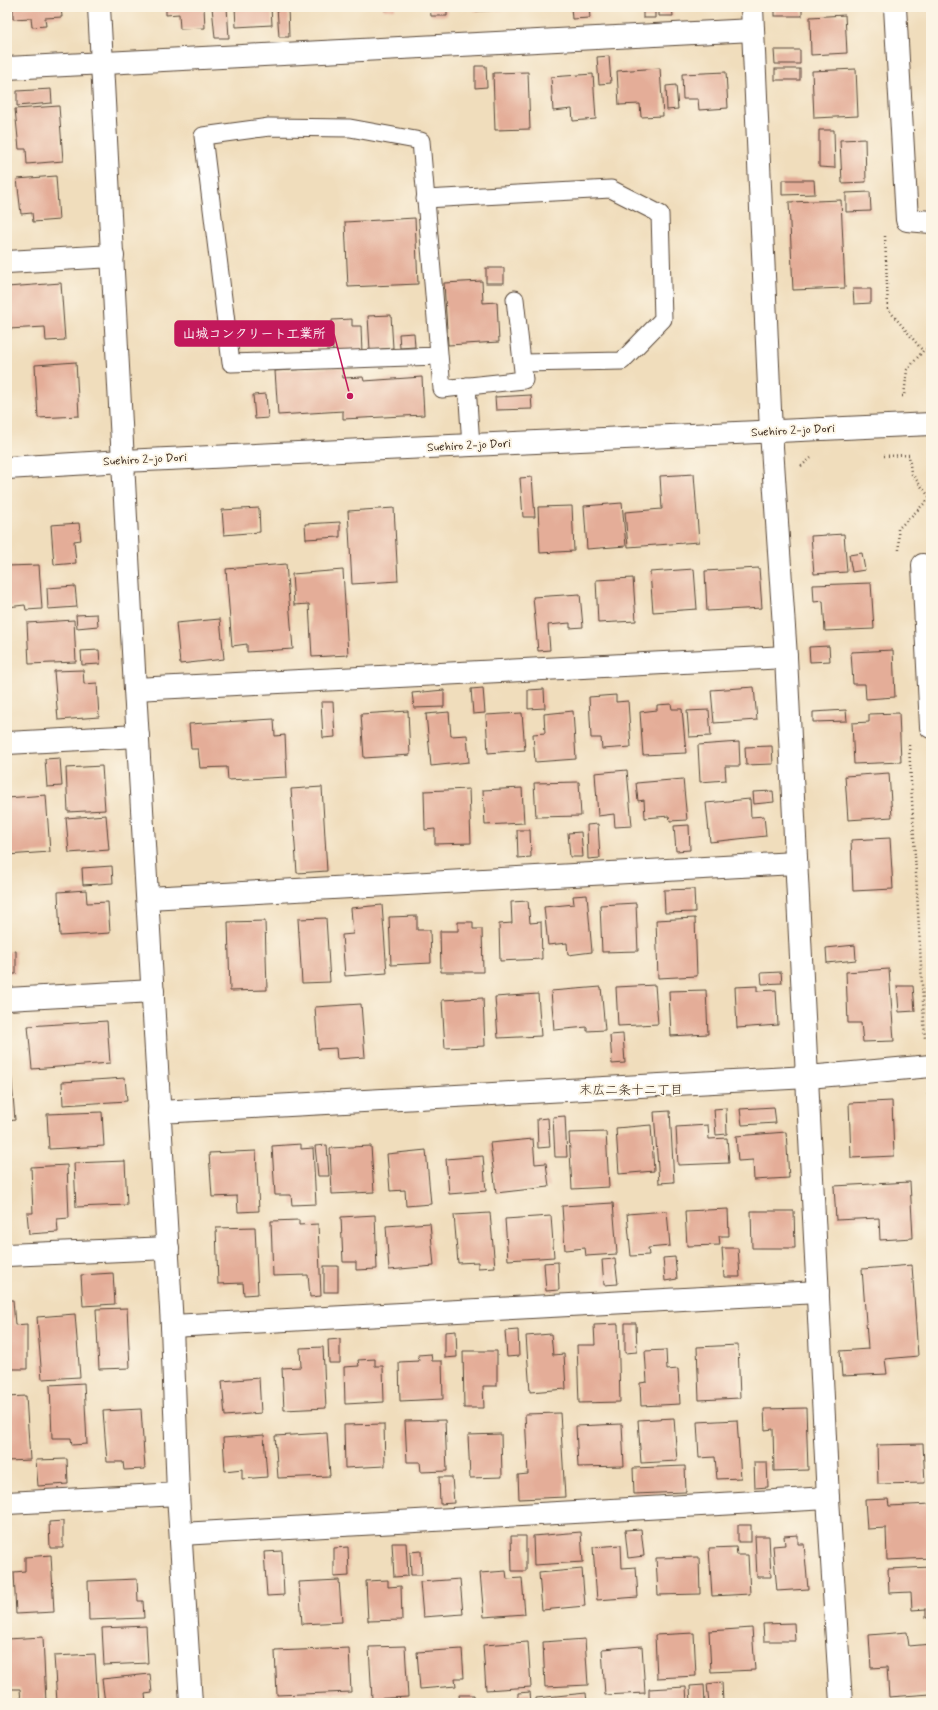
<svg xmlns="http://www.w3.org/2000/svg" width="938" height="1710" font-family="Mynerve,'Klee One',sans-serif">
  <style>
    .building { fill: #e4ad98 }
    .lines { fill: none; stroke-linecap: round; stroke-linejoin: round }
    .service-casing { stroke: #564536; stroke-width: 19 }
    .minor-casing { stroke: #564536; stroke-width: 24 }
    .tertiary-casing { stroke: #564536; stroke-width: 24 }
    .path { stroke: #564536; stroke-width: 2.5; stroke-dasharray: 1 3; stroke-linecap: butt }
    .service { stroke: #fff; stroke-width: 17 }
    .minor { stroke: #fff; stroke-width: 22 }
    .tertiary { stroke: #fff; stroke-width: 22 }
    .labels { text-anchor: middle; dominant-baseline: central; stroke-width: 4; stroke-linejoin: round; paint-order: stroke }
    .street-label { font-size: 12px; fill: #3b2a1e; stroke: #fcf5e5 }
    .neighbourhood-label { font-size: 13px; fill: #3b2a1e; stroke: #fcf5e5 }
    .leader { fill: none; stroke: #c2185b; stroke-width: 1.5 }
    .callout-dot { fill: #c2185b; stroke: #fcf5e5; stroke-width: 1.5 }
    .callout { fill: #c2185b; stroke: #c2185b; stroke-width: 1.5 }
    .callout-label { font-size: 13px; text-anchor: middle; font-weight: bold; fill: #fff }
  </style>
  <rect width="100%" height="100%" fill="#fcf5e5"/>
  <filter id="ink" filterUnits="userSpaceOnUse"><feTurbulence type="fractalNoise" baseFrequency=".025" numOctaves="2"/><feDisplacementMap in="SourceGraphic" scale="8" xChannelSelector="R" yChannelSelector="G"/><feConvolveMatrix kernelMatrix="1 2 1 2 8 2 1 2 1" color-interpolation-filters="sRGB"/></filter>
  <filter id="wash" filterUnits="userSpaceOnUse"><feTurbulence type="fractalNoise" baseFrequency=".012" numOctaves="4" result="noise"/><feDisplacementMap in="SourceGraphic" scale="16" xChannelSelector="R" yChannelSelector="G"/><feGaussianBlur stdDeviation="0.9" result="paint"/><feColorMatrix in="noise" values="0 0 0 0 0 0 0 0 0 0 0 0 0 0 0 0 0 1.4 0 .05"/><feComposite in="paint" operator="in"/></filter>
  <g filter="url(#wash)">
    <rect width="100%" height="100%" fill="#f0ddbc"/>
    <g id="blocks">
      <g class="building">
        <path d="M13,7H61L62,17L45,18L46,26L32,27L31,18L13,19Z"/>
        <path d="M166,7H204L205,28L180,29L179,14L166,15Z"/>
        <path d="M212,7H227L229,38H215Z"/>
        <path d="M235,7H271L272,25L236,27Z"/>
        <path d="M277,7H288L289,37H279Z"/>
        <path d="M292,7H336V8L292,11Z"/>
        <path d="M383,7H395V9L384,10Z"/>
        <path d="M430,7H447V16H431Z"/>
        <path d="M474,7H514V10L474,11Z"/>
        <path d="M571,7H589L590,18L572,19Z"/>
        <rect x="643" y="7" width="12" height="11"/>
        <path d="M659,7H672L673,16H659Z"/>
        <rect x="775" y="7" width="27" height="9"/>
        <path d="M845,15L847,53L811,55L810,17Z"/>
        <path d="M774,50H800V64H775Z"/>
        <path d="M609,56L611,83L599,84L597,57Z"/>
        <path d="M475,66H486L487,87L475,88Z"/>
        <path d="M660,68L663,116L641,117L640,104L619,105L617,71Z"/>
        <rect x="775" y="69" width="25" height="11"/>
        <path d="M856,69L858,116L814,118L812,71Z"/>
        <path d="M528,72L530,129L495,130L493,73Z"/>
        <path d="M726,72L728,108L699,110L698,99H683L682,74Z"/>
        <path d="M593,74L596,119L573,121L572,109L553,111L551,77Z"/>
        <path d="M676,85L678,109L667,110L666,86Z"/>
        <path d="M51,89L52,103L17,106V91Z"/>
        <path d="M59,106L63,161L27,164L26,149H19L15,109Z"/>
        <path d="M819,130H834L835,168L819,167Z"/>
        <path d="M865,139L866,182L842,183L840,140Z"/>
        <path d="M56,176L59,220L33,222L32,213L21,214L17,179Z"/>
        <path d="M782,180H814L815,194L782,195Z"/>
        <path d="M870,192L871,211L846,212V193Z"/>
        <path d="M841,200L845,288L793,290L789,202Z"/>
        <path d="M415,218L418,284L348,287L345,222Z"/>
        <rect x="486" y="268" width="18" height="15"/>
        <path d="M482,281L483,303L497,302L499,342L448,345L444,283Z"/>
        <path d="M61,283L65,340L46,341L45,327L8,329L7,287Z"/>
        <path d="M853,289H871V303L854,304Z"/>
        <path d="M391,315L393,348L370,350L368,316Z"/>
        <path d="M352,319V326H361L362,354L333,355L332,320Z"/>
        <path d="M414,333L415,347L400,348L399,334Z"/>
        <path d="M76,362L79,416L38,418L35,365Z"/>
        <path d="M342,367L343,378L363,377L364,381L422,377L424,415L343,419V411L278,415L275,371Z"/>
        <path d="M266,394L268,418L255,419L253,395Z"/>
        <path d="M531,395L532,409L496,410L495,397Z"/>
        <path d="M694,474L699,542L628,547L625,512L662,509L660,476Z"/>
        <path d="M532,477L535,517H523L520,478Z"/>
        <path d="M622,503L626,546L587,549L584,506Z"/>
        <path d="M572,506L574,551L540,553L538,507Z"/>
        <path d="M259,508L260,532L224,535L222,510Z"/>
        <path d="M394,508L398,581L352,584L348,511Z"/>
        <path d="M340,522V537L306,539L305,524Z"/>
        <path d="M79,523L81,540L74,541L76,563L54,565L51,525Z"/>
        <path d="M844,534L847,572L814,574L811,536Z"/>
        <path d="M862,553L865,570L852,572L849,555Z"/>
        <path d="M286,564L293,649L247,652V644L232,646L226,569Z"/>
        <path d="M39,565L42,609L26,610L25,605L7,607V566Z"/>
        <path d="M759,568L762,608L707,611L705,571Z"/>
        <path d="M694,569L697,609L653,612L650,572Z"/>
        <path d="M343,570L348,655L312,657L309,604L294,605L292,574Z"/>
        <path d="M633,578L636,621L598,623L596,580Z"/>
        <path d="M871,583L874,629L825,631L823,601L814,602L813,585Z"/>
        <path d="M75,586L77,607L48,609L47,588Z"/>
        <path d="M580,594L583,627L570,628V623L548,625L550,650L538,651L533,597Z"/>
        <path d="M97,614L98,626L77,628L76,615Z"/>
        <path d="M220,619L224,659L180,664L176,623Z"/>
        <path d="M74,620L76,662L29,664L27,623Z"/>
        <path d="M829,646L830,661L810,662L809,647Z"/>
        <path d="M99,650L100,664L82,665L81,651Z"/>
        <path d="M893,650L895,697L866,699L865,684H853L851,652Z"/>
        <path d="M83,670L84,684L97,683L99,717L58,720L54,671Z"/>
        <path d="M754,687L757,720L714,723L711,690Z"/>
        <path d="M483,688L485,713L473,714L471,689Z"/>
        <path d="M544,689L545,708L528,709V690Z"/>
        <path d="M444,690V707L414,708L412,693Z"/>
        <path d="M616,695V702L628,701L631,747L602,749L601,738H591L589,697Z"/>
        <path d="M321,702H333L335,737L323,738Z"/>
        <path d="M671,704L672,709H682L686,753L643,755L640,712L657,710V705Z"/>
        <path d="M709,710L711,736L689,737L687,711Z"/>
        <path d="M846,710L847,721L813,722V712Z"/>
        <path d="M408,711L410,755L364,758L361,714Z"/>
        <path d="M573,711L576,759L535,762L533,734L545,733L544,714Z"/>
        <path d="M449,712L451,736L467,735L469,762L431,766L426,714Z"/>
        <path d="M522,713L525,750L488,753L486,715Z"/>
        <path d="M899,713L901,762L854,764L852,723L869,722V714Z"/>
        <path d="M274,719L275,736L285,735L287,777L228,780L227,767L200,768L198,749H191L189,724Z"/>
        <path d="M739,742L740,766H725L726,780L700,782L698,745Z"/>
        <path d="M772,746L773,764L746,765L745,747Z"/>
        <path d="M60,758L62,786L47,787L45,759Z"/>
        <path d="M102,766L105,810L68,812L66,768Z"/>
        <path d="M627,770L632,826L615,827L614,814L598,816L595,773Z"/>
        <path d="M889,773L892,817L848,820L845,776Z"/>
        <path d="M683,779L687,820L670,821L669,816L645,818L644,800L638,801L636,783Z"/>
        <path d="M579,782L581,816L536,817L534,783Z"/>
        <path d="M322,787L327,871L297,873L291,789Z"/>
        <path d="M522,788L524,823L485,825L483,790Z"/>
        <path d="M469,789L471,843L435,844V829L425,830L424,791Z"/>
        <path d="M773,791L774,802L754,804L753,792Z"/>
        <path d="M46,795L50,852L7,855V798Z"/>
        <path d="M750,799L751,817L764,816L766,836L710,842L706,803Z"/>
        <path d="M106,815L109,850L69,853L66,818Z"/>
        <path d="M598,824L600,858L588,859L587,825Z"/>
        <path d="M689,825L690,850L676,851L674,826Z"/>
        <path d="M517,830H530L531,857L518,858Z"/>
        <path d="M581,832L583,857H570L568,833Z"/>
        <path d="M890,838L893,889L853,891L851,840Z"/>
        <path d="M112,866L113,883L83,885L82,868Z"/>
        <path d="M694,889L695,912L665,913L664,890Z"/>
        <path d="M86,890L87,903L108,902L110,933L60,936L58,892Z"/>
        <path d="M587,895L592,952L568,955L567,943L548,945L544,907L574,904L573,896Z"/>
        <path d="M528,901L530,923L541,922L542,959L500,961L499,924L512,923L511,902Z"/>
        <path d="M636,903L638,951L602,952L600,905Z"/>
        <path d="M382,905L387,973L345,976L342,935L353,934L351,908Z"/>
        <path d="M417,916V930H430L431,963L391,965L389,917Z"/>
        <path d="M326,918L330,982L302,983L298,919Z"/>
        <path d="M695,918L697,976L658,978L656,920Z"/>
        <path d="M265,921L267,990L230,991L228,922Z"/>
        <path d="M458,922H473V929H482L483,972H441L440,931H458Z"/>
        <path d="M855,945L856,960L827,963L826,948Z"/>
        <path d="M16,951V974H7V952Z"/>
        <path d="M889,969L894,1041L863,1042L861,1023H848L846,972Z"/>
        <path d="M781,972L782,983L762,984L761,973Z"/>
        <path d="M655,985L658,1024L618,1026L616,987Z"/>
        <path d="M757,986V991L776,990L778,1025L737,1028L735,987Z"/>
        <path d="M897,986H913L915,1011L899,1012Z"/>
        <path d="M601,987L605,1030L587,1031V1027L554,1030L551,991Z"/>
        <path d="M706,990L708,1034L671,1036L669,991Z"/>
        <path d="M538,994L541,1036L498,1038L495,997Z"/>
        <path d="M483,998L485,1046L445,1048L442,1000Z"/>
        <path d="M361,1004L365,1057L337,1059L336,1048L318,1049L315,1007Z"/>
        <path d="M107,1021L110,1063L32,1069L28,1026Z"/>
        <path d="M623,1034L625,1063L612,1064L610,1035Z"/>
        <path d="M10,1058L15,1120L7,1121V1059Z"/>
        <path d="M125,1078L127,1101L63,1105L62,1082Z"/>
        <path d="M892,1101L894,1156L851,1158L849,1103Z"/>
        <path d="M774,1107L776,1123L742,1125L740,1109Z"/>
        <path d="M726,1108L727,1134L716,1135L714,1109Z"/>
        <path d="M670,1111L674,1182L659,1183L654,1112Z"/>
        <path d="M102,1112L104,1146L49,1149L47,1114Z"/>
        <path d="M565,1116L567,1157H555L553,1117Z"/>
        <path d="M548,1118L550,1147L538,1148L537,1119Z"/>
        <path d="M651,1125L654,1171L619,1174L616,1128Z"/>
        <path d="M708,1125L709,1139L727,1138L729,1163L678,1165L676,1127Z"/>
        <path d="M606,1132L609,1187L572,1189L569,1133Z"/>
        <path d="M786,1132L789,1178L754,1180L753,1160L738,1161L736,1136Z"/>
        <path d="M533,1139L535,1164L546,1163L549,1187L496,1193L490,1143Z"/>
        <path d="M301,1144V1149L313,1148L316,1204L292,1205L291,1195H275L272,1146Z"/>
        <path d="M327,1145L329,1176H318L315,1146Z"/>
        <path d="M371,1146L374,1192L332,1194L330,1148Z"/>
        <path d="M426,1150L431,1204L406,1206L405,1190L390,1191L387,1154Z"/>
        <path d="M256,1151L259,1211L238,1212L237,1196L212,1197L209,1153Z"/>
        <path d="M483,1156L486,1191L449,1194L446,1159Z"/>
        <path d="M125,1161L127,1205L76,1207L74,1163Z"/>
        <path d="M67,1165L69,1218L57,1219L58,1232L29,1234L27,1213H33L31,1167Z"/>
        <path d="M910,1182L913,1238L880,1240L879,1218L836,1220L834,1186Z"/>
        <path d="M613,1203L617,1254L586,1256L585,1248L565,1250L562,1206Z"/>
        <path d="M728,1209L729,1236H719L720,1245L687,1246L685,1211Z"/>
        <path d="M667,1211L670,1246L648,1248L649,1255L631,1256L627,1214Z"/>
        <path d="M751,1211H794L795,1248H752Z"/>
        <path d="M490,1213L495,1267L478,1268V1262L458,1263L454,1215Z"/>
        <path d="M375,1215L377,1269L356,1270V1262H343L341,1217Z"/>
        <path d="M551,1216L554,1257L508,1260L505,1219Z"/>
        <path d="M299,1220V1225L318,1224L321,1296L310,1297L308,1275L273,1276L271,1221Z"/>
        <path d="M430,1223L434,1266L389,1270L386,1226Z"/>
        <path d="M255,1227L258,1294L244,1295L243,1283L218,1284L216,1228Z"/>
        <path d="M722,1248H738L740,1277H724Z"/>
        <path d="M675,1257L677,1279L665,1281L663,1258Z"/>
        <path d="M615,1259L618,1284L604,1285L602,1260Z"/>
        <path d="M558,1262L559,1290L546,1291L544,1263Z"/>
        <path d="M912,1265L918,1356L885,1359L887,1374L842,1376L840,1351L868,1349L862,1269Z"/>
        <rect x="324" y="1266" width="14" height="26"/>
        <path d="M113,1273L115,1304L83,1306L81,1275Z"/>
        <path d="M7,1300H13L15,1325L27,1324V1369H7Z"/>
        <path d="M127,1308L130,1368L99,1369L96,1309Z"/>
        <path d="M75,1314L80,1377L42,1379L37,1317Z"/>
        <path d="M625,1323H636L637,1352L625,1353Z"/>
        <path d="M618,1324L620,1402L579,1403L577,1345H595L594,1325Z"/>
        <path d="M518,1330L519,1356L507,1357L505,1331Z"/>
        <path d="M456,1331L457,1357L445,1358V1332Z"/>
        <path d="M551,1334L553,1355L564,1354L566,1389L530,1392L526,1336Z"/>
        <path d="M340,1339V1363H329L328,1340Z"/>
        <path d="M738,1345L740,1398L699,1400L697,1347Z"/>
        <path d="M323,1347L326,1408L284,1410L282,1368L301,1367L300,1348Z"/>
        <path d="M666,1350L667,1370L678,1369L680,1404L641,1406L640,1383L647,1382L645,1351Z"/>
        <path d="M463,1351H497V1386H483L484,1408H464Z"/>
        <path d="M431,1354L432,1361H442L443,1399L400,1401L399,1362L419,1361L418,1355Z"/>
        <path d="M375,1359V1366H383L384,1402L345,1404L344,1367L359,1366L358,1360Z"/>
        <path d="M259,1378L261,1413L225,1416L222,1381Z"/>
        <path d="M84,1383L87,1444L72,1445L71,1438H52L50,1385Z"/>
        <path d="M26,1396L30,1460L7,1461V1397Z"/>
        <path d="M806,1408L808,1470L774,1471L773,1429L765,1430L764,1409Z"/>
        <path d="M141,1409L145,1469L124,1470L123,1462H107L103,1411Z"/>
        <path d="M560,1413L565,1497L519,1499L518,1475L528,1474L525,1414Z"/>
        <path d="M674,1418L677,1461L641,1463L638,1420Z"/>
        <path d="M445,1420L447,1471L421,1472L420,1462H407L405,1421Z"/>
        <path d="M737,1420L741,1478L717,1479L715,1457L699,1458L697,1422Z"/>
        <path d="M384,1424L385,1466L345,1468L344,1425Z"/>
        <path d="M622,1424L624,1466L578,1467L576,1426Z"/>
        <path d="M327,1433L330,1476L278,1478L275,1436Z"/>
        <path d="M501,1434L502,1477L470,1478L468,1435Z"/>
        <path d="M264,1435L267,1477L242,1479V1469L225,1471L223,1438Z"/>
        <path d="M923,1444L925,1483L878,1484L877,1445Z"/>
        <path d="M67,1459L68,1484L38,1486L36,1460Z"/>
        <path d="M754,1462H767L768,1487L755,1488Z"/>
        <path d="M685,1466L686,1492L634,1494L633,1468Z"/>
        <path d="M439,1477H452L454,1503L440,1504Z"/>
        <path d="M888,1499L889,1506L931,1504V1558L887,1560L886,1528L867,1529L865,1500Z"/>
        <path d="M63,1521V1548H50L49,1522Z"/>
        <rect x="738" y="1525" width="13" height="17"/>
        <path d="M641,1529L644,1556L628,1558L625,1530Z"/>
        <path d="M581,1532L583,1562L534,1565L533,1536Z"/>
        <path d="M798,1535V1544H804L808,1589L777,1591L773,1546L785,1545L784,1536Z"/>
        <path d="M511,1536H526V1571H512Z"/>
        <path d="M755,1536H769L771,1577H757Z"/>
        <path d="M392,1543H406L408,1576L394,1577Z"/>
        <path d="M621,1545L622,1568L636,1567L638,1597L597,1600L593,1547Z"/>
        <path d="M348,1547L349,1576L334,1577V1548Z"/>
        <path d="M736,1547L737,1555H748L750,1594L712,1596L709,1548Z"/>
        <path d="M282,1551L284,1595L267,1596L264,1552Z"/>
        <path d="M421,1551L422,1575H411L410,1552Z"/>
        <path d="M51,1555L54,1612L16,1614L14,1572L25,1571V1557Z"/>
        <path d="M699,1557L700,1594L658,1595L656,1558Z"/>
        <path d="M931,1567V1617L926,1618V1609L912,1610L911,1592L889,1593L888,1569Z"/>
        <path d="M582,1569L585,1606L542,1610L539,1573Z"/>
        <path d="M506,1571L507,1579L522,1578L525,1614L484,1617L480,1573Z"/>
        <path d="M137,1579L138,1601H143L144,1618L89,1620L88,1581Z"/>
        <path d="M460,1579L463,1614L423,1617L420,1582Z"/>
        <path d="M339,1580L342,1622L302,1624L299,1582Z"/>
        <path d="M388,1580V1587L401,1586L402,1620L368,1621L366,1581Z"/>
        <path d="M794,1623L795,1641H764L763,1624Z"/>
        <path d="M146,1626L148,1663L104,1665L102,1628Z"/>
        <path d="M752,1628L755,1670L711,1672L709,1631Z"/>
        <path d="M907,1632L909,1646L931,1644V1694L889,1697L887,1667L871,1668L869,1635Z"/>
        <path d="M694,1633L696,1676L657,1678L655,1635Z"/>
        <path d="M43,1637L46,1703H21L20,1689H9L7,1639Z"/>
        <path d="M585,1639L588,1685L545,1687L543,1642Z"/>
        <path d="M528,1642L531,1687L486,1690L483,1645Z"/>
        <path d="M405,1646L408,1697L372,1699L369,1647Z"/>
        <path d="M642,1646L645,1693L605,1695L602,1649Z"/>
        <path d="M349,1648L351,1692L277,1695L275,1651Z"/>
        <path d="M462,1649L464,1678H455L456,1686L420,1689L417,1652Z"/>
        <path d="M95,1654L98,1703H75V1701L57,1702L54,1656Z"/>
        <path d="M150,1674L152,1693L145,1694L146,1703H105L102,1679Z"/>
        <path d="M722,1682L723,1703H709L707,1684Z"/>
        <path d="M704,1685L705,1703H691L690,1686Z"/>
        <path d="M686,1687L687,1703H649V1689Z"/>
        <path d="M530,1692L531,1703H518V1693Z"/>
        <path d="M586,1693L587,1703H536V1698Z"/>
        <path d="M459,1695H474V1703H460Z"/>
      </g>
    </g>
  </g>
  <g filter="url(#ink)">
    <use href="#blocks" fill-opacity="0" stroke="#564536" stroke-width="1"/>
    <g class="lines">
      <g class="service-casing">
        <g id="service">
          <path d="M425,199L611,189L660,214L663,319L622,361L523,363"/>
          <path d="M438,356L231,363L203,136L269,127L350,128L421,141L442,389L524,380L515,299"/>
          <path d="M467,386L471,446"/>
        </g>
      </g>
      <g class="minor-casing">
        <g id="minor">
          <path d="M99,7L135,689L172,1326L178,1494L191,1703"/>
          <path d="M752,7L771,432L786,657L828,1498L841,1703"/>
          <path d="M895,7L907,220L931,222"/>
          <path d="M7,68L753,30"/>
          <path d="M7,262L113,256"/>
          <path d="M923,565L931,727"/>
          <path d="M135,689L786,657"/>
          <path d="M7,743L138,736"/>
          <path d="M148,898L796,863"/>
          <path d="M7,999L153,991"/>
          <path d="M159,1112L808,1077L931,1066"/>
          <path d="M7,1255L168,1248"/>
          <path d="M172,1326L818,1292"/>
          <path d="M7,1503L178,1494"/>
          <path d="M181,1534L828,1498"/>
        </g>
      </g>
      <g class="tertiary-casing">
        <path id="tertiary" d="M7,468L123,461L931,424"/>
      </g>
      <g class="path">
        <path d="M885,236L888,309L923,351"/>
        <path d="M902,396H904L907,370L923,351L931,347"/>
        <path d="M884,456L909,455L911,473L931,499"/>
        <path d="M801,466L811,458"/>
        <path d="M899,550L898,529L929,499"/>
        <path d="M909,745L925,1039"/>
        <path d="M928,1094L931,1148"/>
      </g>
      <use href="#service" class="service"/>
      <use href="#minor" class="minor"/>
      <use href="#tertiary" class="tertiary"/>
    </g>
  </g>
  <g class="labels">
    <g class="street-label">
      <text transform="translate(793 431) rotate(-3)">Suehiro 2-jo Dori</text>
      <text transform="translate(469 446) rotate(-3)">Suehiro 2-jo Dori</text>
      <text transform="translate(145 460) rotate(-3)">Suehiro 2-jo Dori</text>
    </g>
    <g class="neighbourhood-label">
      <text x="631" y="1090">末広二条十二丁目</text>
    </g>
  </g>
  <path class="leader" d="M350 396L334 334"/>
  <circle class="callout-dot" cx="350" cy="396" r="4"/>
  <rect class="callout" x="175" y="321" width="159" height="25" rx="4"/>
  <g class="callout-label">
    <text x="254" y="338">山城コンクリート工業所</text>
  </g>
  <rect width="938" height="1710" fill="none" stroke="#fcf5e5" stroke-width="24"/>
</svg>
